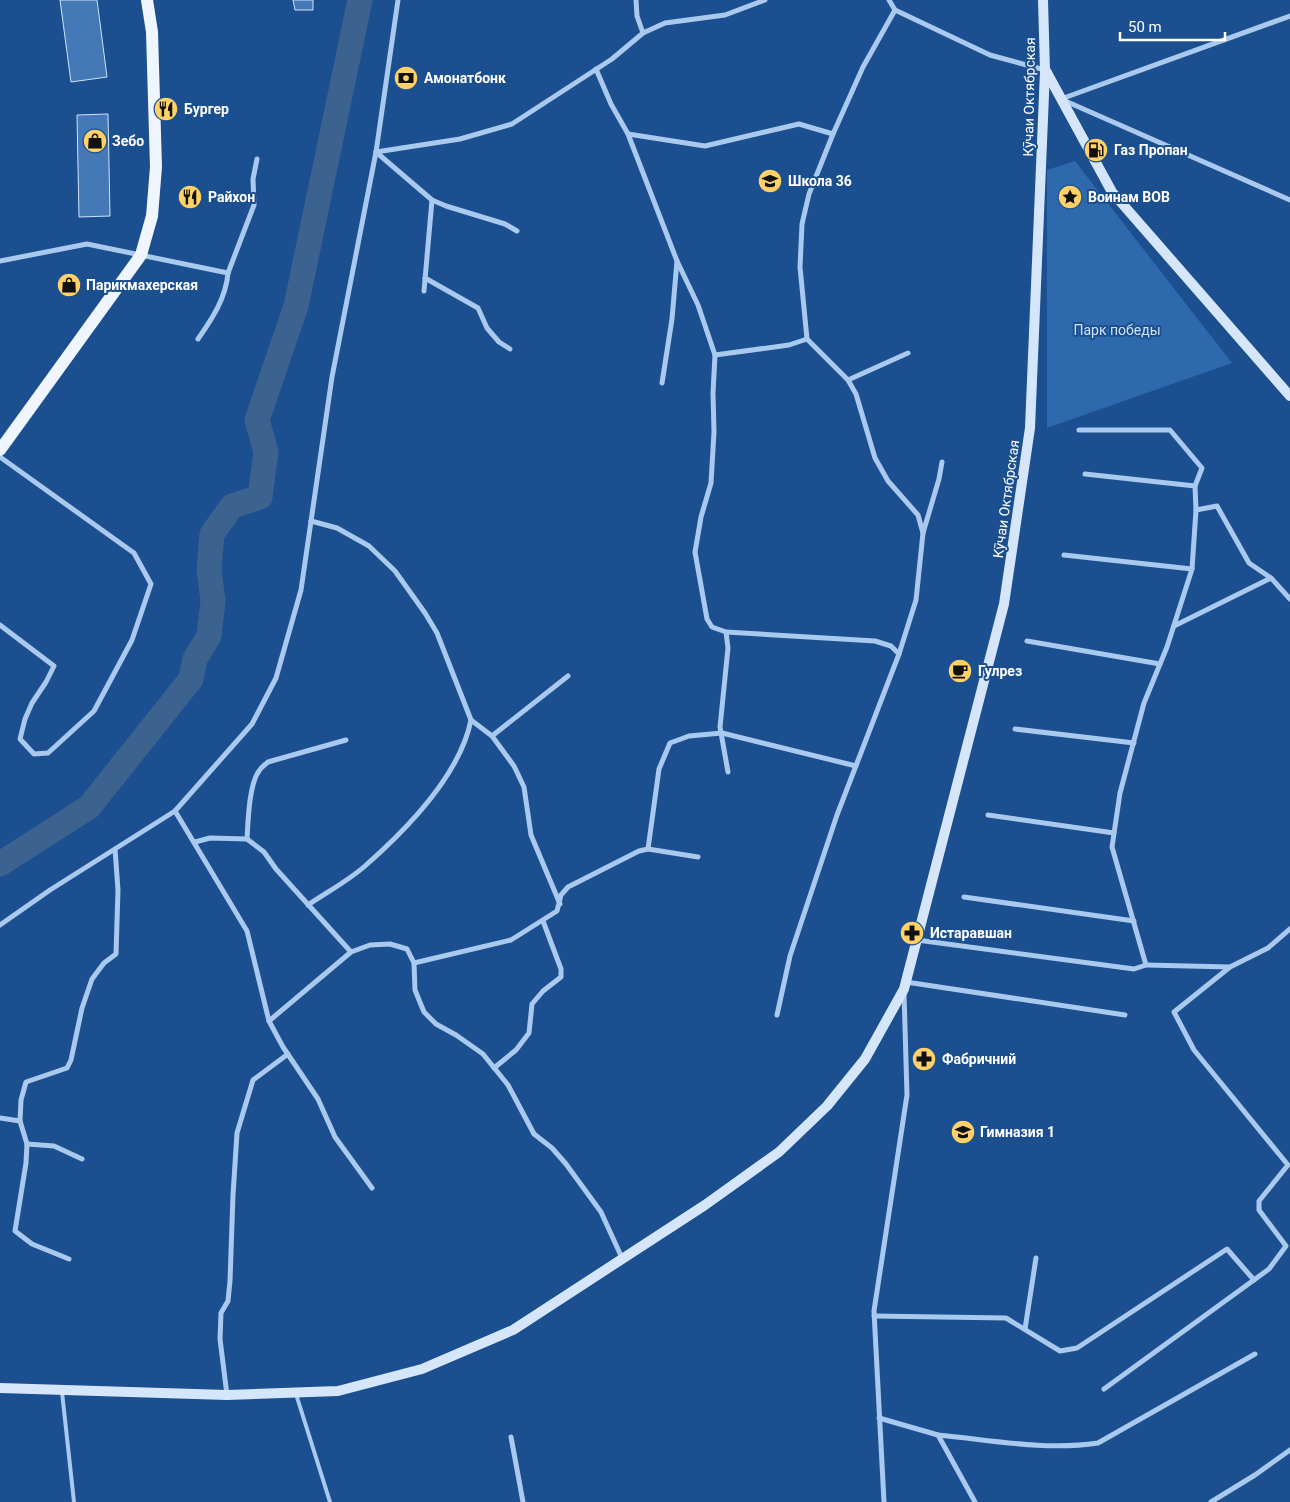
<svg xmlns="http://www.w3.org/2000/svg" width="1290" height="1502" font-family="Roboto,sans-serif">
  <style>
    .green { fill: #2e69ad }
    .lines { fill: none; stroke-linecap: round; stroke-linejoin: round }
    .river { stroke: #3c6290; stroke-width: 25 }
    .building { fill: #4478b7; stroke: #cfe3fa }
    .lane { stroke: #a9c9ee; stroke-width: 4 }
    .street { stroke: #a9c9ee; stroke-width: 5 }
    .secondary { stroke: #d6e6fa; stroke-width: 10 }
    .primary { stroke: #f0f6ff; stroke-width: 12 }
    .labels { text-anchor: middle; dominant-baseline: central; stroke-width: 4; stroke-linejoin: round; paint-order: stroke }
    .poi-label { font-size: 14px; font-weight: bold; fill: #fff; stroke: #1b4f8f; text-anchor: start }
    .street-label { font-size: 14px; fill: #fff; stroke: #1b4f8f }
    .park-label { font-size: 14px; fill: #cfe3fa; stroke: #1b4f8f }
  </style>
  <rect width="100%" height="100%" fill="#1b4f8f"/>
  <path class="green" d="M1075,161L1232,363L1047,428V170Z"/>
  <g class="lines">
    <path class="river" d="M0,864L89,807L191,679L195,659L209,636L213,601L209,570L212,534L232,506L260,497L266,452L257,420L296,306L360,0"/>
  </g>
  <g class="building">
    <path d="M60,0H97L107,77L71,82Z"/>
    <path d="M293,0H313V10H295Z"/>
    <path d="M108,114L110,216L79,217L77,115Z"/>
  </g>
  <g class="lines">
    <g class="lane">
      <path d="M62,1392L74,1502"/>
      <path d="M296,1394L330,1502"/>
    </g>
    <g class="street">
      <path d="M636,0L637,16L643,33"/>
      <path d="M889,0L895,10L990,55L1045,70"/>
      <path d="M596,69L611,104L628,134L705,146L799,124L833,134L863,67L895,10"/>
      <path d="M1061,99L1290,16"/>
      <path d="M1063,100L1290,200"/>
      <path d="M628,134L677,261L698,305L715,355L713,393L714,432L711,483L701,517L695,552L707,619L712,627L726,632L728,648L720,727L728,772"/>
      <path d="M376,152L460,139L512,124L612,59L643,33L665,23L725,15L765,0"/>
      <path d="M376,152L432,200L446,206L505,224L517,231"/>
      <path d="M0,261L87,244L228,273C226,298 212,319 198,339"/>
      <path d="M228,273L254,205L253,179L257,159"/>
      <path d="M425,278L478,308L487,328L499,342L510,349"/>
      <path d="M424,291L432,200"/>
      <path d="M715,355L789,345L807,339"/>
      <path d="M848,380L908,353"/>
      <path d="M662,383L672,319L677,261"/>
      <path d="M0,457L134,553L151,584L132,640L94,711L48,753L34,754L20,739L25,719L32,703L46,682L54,666L0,625"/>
      <path d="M1085,474L1195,486"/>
      <path d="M1196,510L1217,506L1249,563L1271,578L1290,599"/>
      <path d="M311,521L337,528L369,546L395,571L425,613L437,633L471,720L492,736L514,766L524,787L531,835L560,904"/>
      <path d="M923,533L939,479L942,462"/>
      <path d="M1064,555L1192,569"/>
      <path d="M1174,626L1271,578"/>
      <path d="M726,632L875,641L891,646L899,654"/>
      <path d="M1027,641L1160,664"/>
      <path d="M1015,729L1134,743"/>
      <path d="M492,736L568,676"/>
      <path d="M175,811L247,931L269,1021L283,1047L318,1099L335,1137L372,1188"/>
      <path d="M988,815L1114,833"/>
      <path d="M247,839C248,822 249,784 259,771C261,767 265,765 268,762L346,740"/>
      <path d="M195,842L210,838L247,839L264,852L276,869L351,952"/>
      <path d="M648,849L698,857"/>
      <path d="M964,897L1134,921"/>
      <path d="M308,905C327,892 348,881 365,866C406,830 460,775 471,720"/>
      <path d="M0,925L50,890L175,811L252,724L276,678L301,590L332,377L376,152L398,0"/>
      <path d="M917,940L1134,969L1146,965L1112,847L1120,793L1144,703L1167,647L1192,569L1196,510L1195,486L1202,468L1170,430H1079"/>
      <path d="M414,963L511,940L557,911L561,895L568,887L639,851L648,849L659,769L670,743L689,736L722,733L856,766"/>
      <path d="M1146,965L1230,967L1268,948L1290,929"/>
      <path d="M906,982L1125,1015"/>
      <path d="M777,1015L790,956L837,815L899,654L916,600L923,533L918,515L888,481L875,458L856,394L848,380L807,339L800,267L802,224L809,194L833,134"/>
      <path d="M269,1021L351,952L370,945L390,944L407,949L414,963L415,990L424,1012L436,1024L456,1035L483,1054L508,1085L534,1134L552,1148L566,1164L601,1212L622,1258"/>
      <path d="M494,1068L516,1050L529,1033L532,1004L543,991L561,977V969L543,921"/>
      <path d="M0,1118L20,1121"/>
      <path d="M27,1144L54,1146L82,1159"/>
      <path d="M69,1259L32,1244L15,1231L26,1163L27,1144L20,1121L21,1100L26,1082L67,1068L71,1060L82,1008L92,979L104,963L116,954L118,890L115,849"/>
      <path d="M874,1316L1006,1318L1060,1351L1077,1348L1227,1249L1254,1280"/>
      <path d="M1025,1329L1036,1258"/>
      <path d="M1104,1389L1269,1269L1286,1246L1259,1210V1201L1288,1165L1194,1050L1174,1012L1230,967"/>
      <path d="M227,1395L220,1339L221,1313L228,1301L230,1281L233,1195L237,1133L253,1080L288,1054"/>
      <path d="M879,1418L938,1435L975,1502"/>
      <path d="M938,1435C991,1440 1045,1451 1098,1443L1255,1354"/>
      <path d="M511,1437L523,1502"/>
      <path d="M884,1502L874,1311L907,1095L904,993"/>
      <path d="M1211,1502L1255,1475L1290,1450"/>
    </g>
    <g class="secondary">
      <path d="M1046,71L1112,192L1290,396"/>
      <path d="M0,1388L227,1395L338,1391L422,1369L513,1330L705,1205L779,1152L827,1106L865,1059L904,989L1004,604L1030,428L1045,71L1043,0"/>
    </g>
    <path class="primary" d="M0,450L141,255L152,216L156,167L152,32L147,0"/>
  </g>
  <defs>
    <g id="bank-disc" transform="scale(1.25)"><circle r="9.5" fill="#ffd166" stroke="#1b4f8f"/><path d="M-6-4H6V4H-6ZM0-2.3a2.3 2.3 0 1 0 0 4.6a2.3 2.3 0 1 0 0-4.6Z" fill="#111"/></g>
    <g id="restaurant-disc" transform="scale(1.25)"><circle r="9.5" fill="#ffd166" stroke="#1b4f8f"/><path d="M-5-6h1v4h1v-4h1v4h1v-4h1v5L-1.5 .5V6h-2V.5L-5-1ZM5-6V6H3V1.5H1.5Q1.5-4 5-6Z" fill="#111"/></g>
    <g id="shop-disc" transform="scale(1.25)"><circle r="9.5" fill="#ffd166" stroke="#1b4f8f"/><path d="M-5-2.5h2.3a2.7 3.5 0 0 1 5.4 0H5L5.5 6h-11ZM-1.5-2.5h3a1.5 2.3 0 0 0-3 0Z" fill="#111"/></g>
    <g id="fuel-disc" transform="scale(1.25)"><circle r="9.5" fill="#ffd166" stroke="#1b4f8f"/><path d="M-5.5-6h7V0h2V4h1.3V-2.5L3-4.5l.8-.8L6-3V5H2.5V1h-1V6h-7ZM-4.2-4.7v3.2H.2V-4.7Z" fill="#111"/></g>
    <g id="school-disc" transform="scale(1.25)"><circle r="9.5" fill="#ffd166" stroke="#1b4f8f"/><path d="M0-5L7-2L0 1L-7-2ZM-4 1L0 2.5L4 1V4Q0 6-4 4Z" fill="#111"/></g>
    <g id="sight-disc" transform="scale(1.25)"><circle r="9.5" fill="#ffd166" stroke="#1b4f8f"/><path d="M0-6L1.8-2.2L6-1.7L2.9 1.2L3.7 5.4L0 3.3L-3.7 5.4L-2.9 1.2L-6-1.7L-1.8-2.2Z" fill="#111"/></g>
    <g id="cafe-disc" transform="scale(1.25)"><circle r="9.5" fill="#ffd166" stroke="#1b4f8f"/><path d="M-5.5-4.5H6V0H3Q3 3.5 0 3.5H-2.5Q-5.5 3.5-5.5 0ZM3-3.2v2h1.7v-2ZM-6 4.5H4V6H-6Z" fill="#111"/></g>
    <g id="pharmacy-disc" transform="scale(1.25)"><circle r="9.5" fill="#ffd166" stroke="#1b4f8f"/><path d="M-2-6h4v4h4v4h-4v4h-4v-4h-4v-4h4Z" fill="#111"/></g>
  </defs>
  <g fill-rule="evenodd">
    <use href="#bank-disc" x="406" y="78"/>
    <use href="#restaurant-disc" x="166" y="109"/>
    <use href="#shop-disc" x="95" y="141"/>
    <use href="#fuel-disc" x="1096" y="150"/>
    <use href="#school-disc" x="770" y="181"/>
    <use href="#restaurant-disc" x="190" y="197"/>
    <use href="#sight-disc" x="1070" y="197"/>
    <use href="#shop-disc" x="69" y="285"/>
    <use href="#cafe-disc" x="960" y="671"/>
    <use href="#pharmacy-disc" x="912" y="933"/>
    <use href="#pharmacy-disc" x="924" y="1059"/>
    <use href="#school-disc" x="963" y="1132"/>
  </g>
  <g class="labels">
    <g class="poi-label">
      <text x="424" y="78">Амонатбонк</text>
      <text x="184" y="109">Бургер</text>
      <text x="112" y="141">Зебо</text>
      <text x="1114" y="150">Газ Пропан</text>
      <text x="788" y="181">Школа 36</text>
      <text x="208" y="197">Райхон</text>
      <text x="1088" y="197">Воинам ВОВ</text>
      <text x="86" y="285">Парикмахерская</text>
      <text x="978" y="671">Гулрез</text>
      <text x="930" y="933">Истаравшан</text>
      <text x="942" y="1059">Фабричний</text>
      <text x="980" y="1132">Гимназия 1</text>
    </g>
    <g class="street-label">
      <text transform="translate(1029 97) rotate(-89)">Кӯчаи Октябрская</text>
      <text transform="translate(1006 499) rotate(-82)">Кӯчаи Октябрская</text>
    </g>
    <g class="park-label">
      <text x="1117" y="330">Парк победы</text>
    </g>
  </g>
  <path d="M1120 32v8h105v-8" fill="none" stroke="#ffffff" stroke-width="2.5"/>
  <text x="1128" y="32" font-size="15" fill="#ffffff" stroke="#1b4f8f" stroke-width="4" paint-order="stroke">50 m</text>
</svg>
